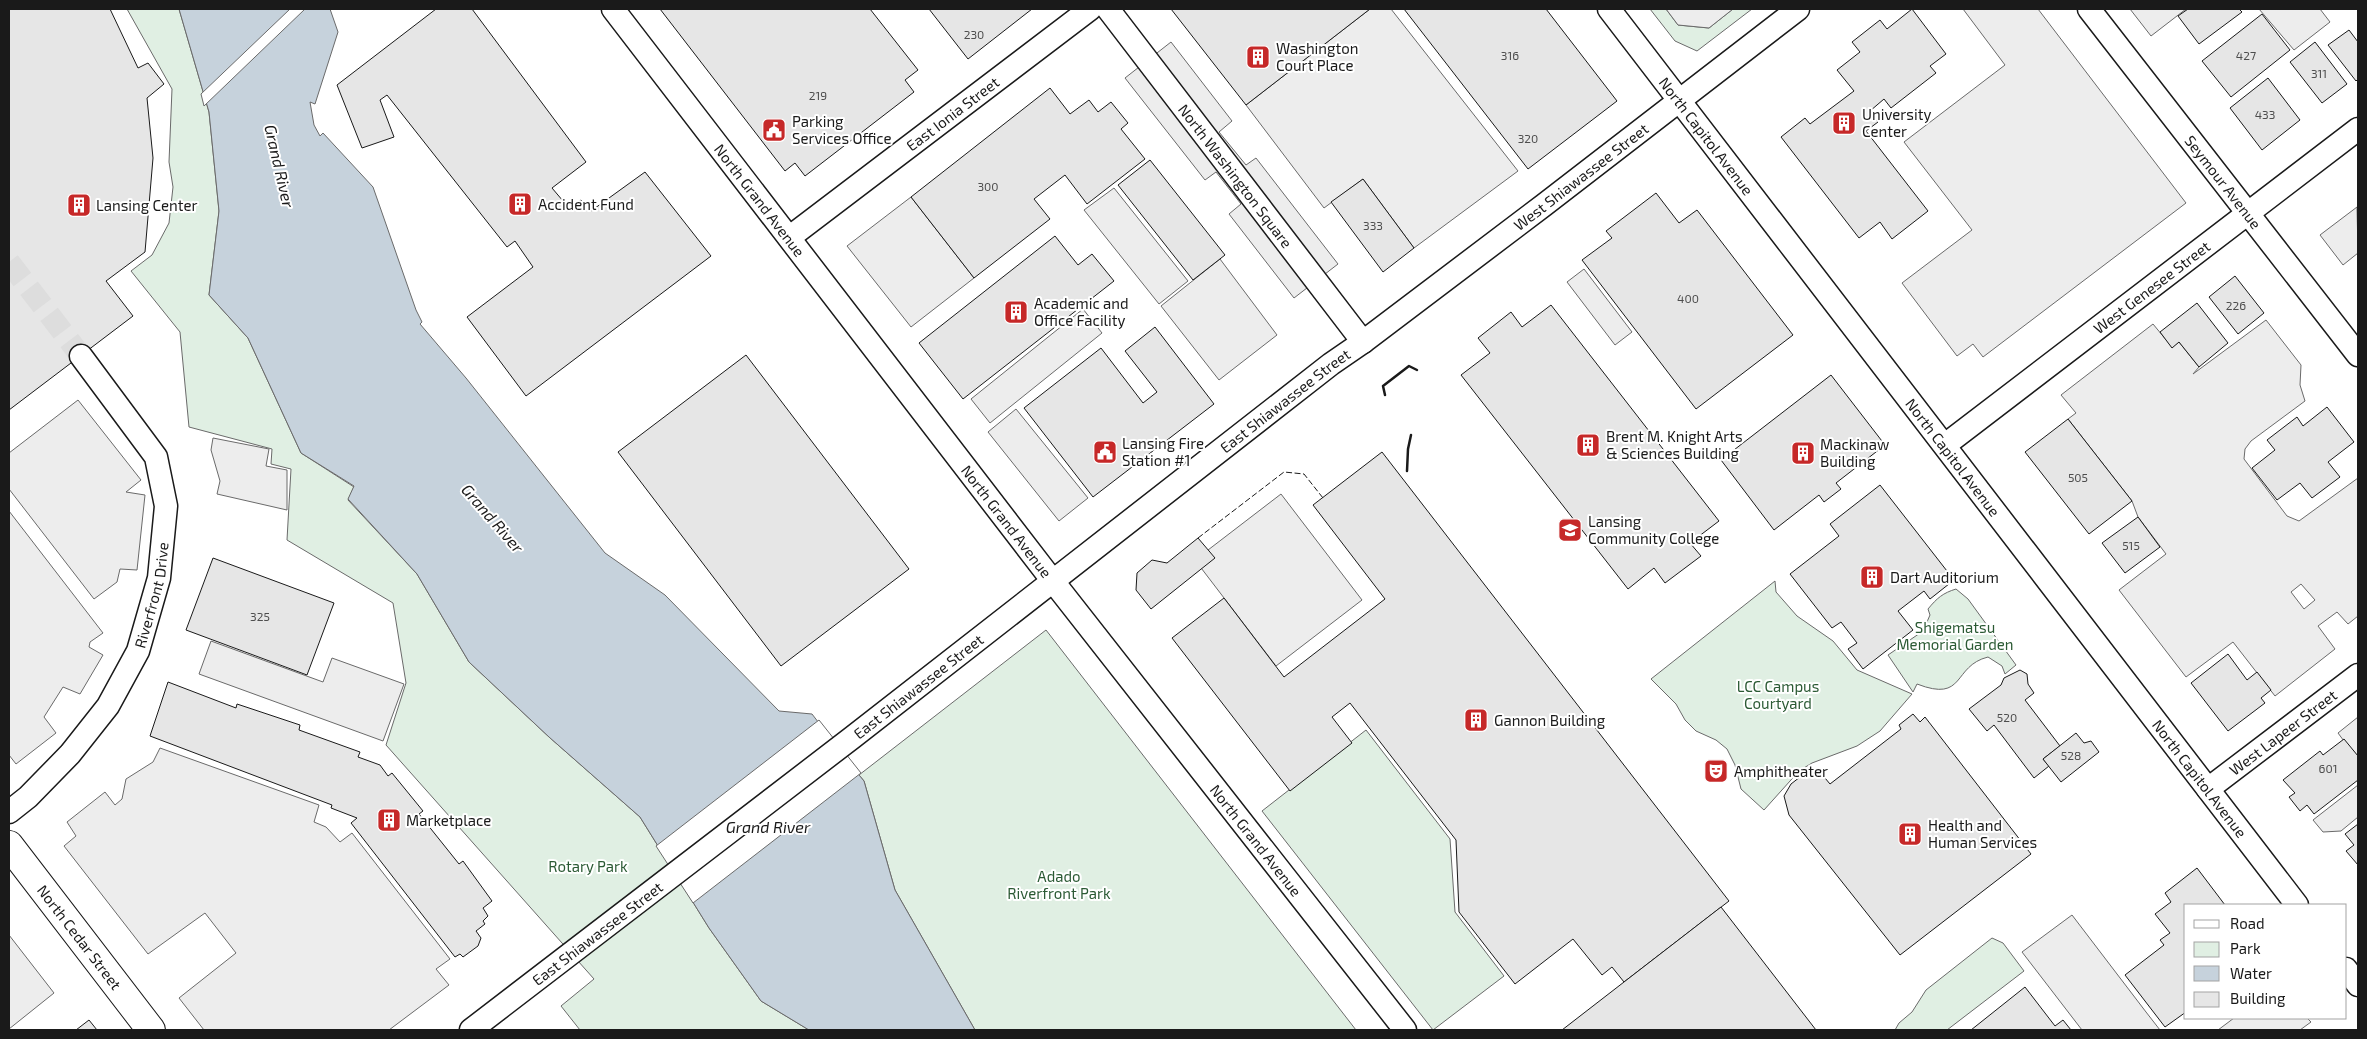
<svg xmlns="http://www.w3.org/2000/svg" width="2367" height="1039" font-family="'Exo 2',sans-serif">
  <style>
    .green { fill: #e0efe3; stroke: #6a6a6a }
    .parking { fill: #ededed; stroke: #6a6a6a; fill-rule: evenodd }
    .water { fill: #c6d2dc; stroke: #6a6a6a }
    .pier { fill: #fff; stroke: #6a6a6a }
    .building { fill: #e6e6e6; stroke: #1a1a1a }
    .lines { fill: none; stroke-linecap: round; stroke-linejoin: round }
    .minor-tunnel { stroke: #ddd; stroke-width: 22; stroke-dasharray: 22 11; stroke-linecap: butt }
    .minor-casing { stroke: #1a1a1a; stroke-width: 25 }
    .major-casing { stroke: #1a1a1a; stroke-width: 30 }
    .minor { stroke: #fff; stroke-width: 22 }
    .major { stroke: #fff; stroke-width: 28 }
    .fence { stroke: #1a1a1a; stroke-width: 1; stroke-dasharray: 6 2.5; stroke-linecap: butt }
    .wall { stroke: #1a1a1a; stroke-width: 2.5 }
    .labels { text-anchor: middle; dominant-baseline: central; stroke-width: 4; stroke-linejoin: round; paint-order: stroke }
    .number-label { font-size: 12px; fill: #4d4d4d }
    .poi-label { font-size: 15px; fill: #1a1a1a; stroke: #fff; text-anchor: start }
    .street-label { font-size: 15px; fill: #1a1a1a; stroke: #fff }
    .park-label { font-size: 15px; fill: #2b5a34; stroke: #fff }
    .water-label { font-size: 16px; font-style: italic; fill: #1a1a1a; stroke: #fff }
  </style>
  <rect width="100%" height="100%" fill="#fff"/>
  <g class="green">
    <path d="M127,9H179L209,112L219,211L209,295L248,338L301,453L354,487L348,500L417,574L469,662L549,737L640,817L709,928L761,1001L809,1030H580L561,1006L594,979L386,745L406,683L393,603L287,540L291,469L271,464L272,449L189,427L180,332L131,271L152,255L169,223L173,187L169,162L172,89Z"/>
    <path d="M1650,9H1666L1678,25L1709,28L1733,9H1752L1697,51L1675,41Z"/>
    <path d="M1775,581L1776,592L1797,616L1833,641L1857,670L1912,694L1880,731L1857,746L1812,763L1799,771L1764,810L1741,789L1735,765L1727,749L1716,740L1696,731L1685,720L1676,704L1651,679Z"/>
    <path d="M1956,589L1968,599L2016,665L2005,674L2002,666L1988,657C1952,666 1966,703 1917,684L1913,692L1888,655L1923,631L1930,615L1928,609C1937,598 1943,593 1956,589Z"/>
    <path d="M1046,630L1356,1030H975L895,890L864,781L859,775Z"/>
    <path d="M1366,730L1450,839L1455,912L1504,976L1433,1030L1262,811Z"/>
    <path d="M1992,938L2003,943L2024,971L1947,1030H1895L1899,1023L1912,1012L1926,990Z"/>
  </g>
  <g class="parking">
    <path d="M1370,9H1391L1518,171L1414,248L1363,179L1324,208L1246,105Z"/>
    <path d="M1666,9H1733L1709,28L1678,25Z"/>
    <path d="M1963,9H2038L2186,203L1983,357L1973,344L1957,356L1902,283L1972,230L1904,142L2005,65Z"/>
    <path d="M2130,9H2186L2151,36Z"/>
    <path d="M2259,9H2320L2330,22L2294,50Z"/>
    <path d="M1171,42L1232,121L1219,132L1246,165L1256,158L1338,264L1294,298L1229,214L1241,204L1216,172L1205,180L1125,78Z"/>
    <path d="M1114,188L1188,281L1159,304L1084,210Z"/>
    <path d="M911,197L974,278L911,327L847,246Z"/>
    <path d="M2357,207L2358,253L2343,265L2320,235Z"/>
    <path d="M1220,259L1277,335L1219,380L1161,306Z"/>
    <path d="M1584,269L1632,332L1615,345L1567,282Z"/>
    <path d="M1083,309L1102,333L990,423L971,399Z"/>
    <path d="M2266,320L2301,365L2300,385L2305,401L2251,441L2245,449L2244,459L2287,516L2299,521L2358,478V616L2348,624L2337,612L2318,626L2335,649L2275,696L2233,642L2186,677L2119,590L2166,554L2138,517L2132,501L2068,419L2076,413L2061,395L2153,324L2172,347L2179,342L2199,367L2193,374ZM2301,584L2315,600L2304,609L2291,592Z"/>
    <path d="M78,400L141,480L126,492L145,495L137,570L120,569L117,582L94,599L9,489V453Z"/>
    <path d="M1016,409L1088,498L1059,521L988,432Z"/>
    <path d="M213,438L269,449L266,466L287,470V510L217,494L220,481L211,450Z"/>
    <path d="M1281,494L1362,600L1276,666L1195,560Z"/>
    <path d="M9,511L103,633L90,642L89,647L103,655L80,694L63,687L44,717L56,733L16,764L9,755Z"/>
    <path d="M211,641L323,682L332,658L404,684L383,741L199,674Z"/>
    <path d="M2358,717V760L2338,733Z"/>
    <path d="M160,748L319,805L314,822L326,827L340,842L352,833L450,959L436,969L449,985L389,1030H204L179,998L236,953L205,913L148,954L64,846L76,836L67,822L105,792L115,805L122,799L126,779L153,762Z"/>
    <path d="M2358,785V817L2341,831L2323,832L2313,820Z"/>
    <path d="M2072,915L2146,1012L2160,1030H2082L2022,952Z"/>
    <path d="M9,935L54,993L9,1029Z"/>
    <path d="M2234,1018H2307L2311,1022L2300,1030H2218Z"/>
  </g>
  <path class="water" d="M179,9H330L338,32L315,104L310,102L314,125L320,136L323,133L373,187L416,310L422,322L420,324L466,378L605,553L665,595L779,711L812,714L859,775L864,781L895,890L975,1030H809L761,1001L709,928L640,817L549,737L469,662L417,574L348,499L354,486L301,453L248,338L209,295L219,211L209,112Z"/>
  <g class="pier">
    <path d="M290,9H305L204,106L201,94Z"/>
    <path d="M819,720L861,773L693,903L656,846Z"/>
  </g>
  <g class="building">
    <path d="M9,9H110L138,68L148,63L164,84L147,98L153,158L145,252L106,281L133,316L9,410Z"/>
    <path d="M436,9H472L586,162L552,188L569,208L581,200L591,211L645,172L711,256L526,396L467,317L533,267L515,241L507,247L387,95L380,100L394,137L362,148L337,85Z"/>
    <path d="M660,9H870L918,70L905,80L914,92L805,176L795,163L785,171Z"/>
    <path d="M929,9H1032L968,59Z"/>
    <path d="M1171,9H1370L1246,105Z"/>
    <path d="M1404,9H1546L1617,101L1528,169Z"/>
    <path d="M1912,9L1946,54L1930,66L1936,73L1891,108L1884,99L1870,111L1878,122L1866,131L1928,211L1892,239L1880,222L1859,238L1781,137L1805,118L1810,124L1854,91L1837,70L1860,52L1852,42L1880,20L1887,29Z"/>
    <path d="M2188,9H2239L2242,12L2199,44L2178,16Z"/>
    <path d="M2262,14L2290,50L2231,97L2202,61Z"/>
    <path d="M2349,30L2358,42V79L2356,81L2328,45Z"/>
    <path d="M2315,42L2347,84L2322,103L2290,62Z"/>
    <path d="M2268,78L2300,120L2262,150L2230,108Z"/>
    <path d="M1050,88L1070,114L1089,100L1098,112L1111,102L1128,123L1121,129L1145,159L1087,204L1065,175L1034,199L1050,219L974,278L911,197Z"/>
    <path d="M1150,160L1225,255L1193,280L1118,185Z"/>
    <path d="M1363,179L1414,248L1383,272L1331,202Z"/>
    <path d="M1656,193L1679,223L1697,210L1793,335L1696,409L1582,260L1612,238L1606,231Z"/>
    <path d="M1055,236L1078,265L1092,254L1114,281L963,399L919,343Z"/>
    <path d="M2235,276L2264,313L2238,334L2209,297Z"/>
    <path d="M2197,303L2228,343L2199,367L2179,342L2172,348L2160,332Z"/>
    <path d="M1551,305L1719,521L1690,543L1701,556L1665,583L1654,568L1628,589L1461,375L1490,353L1478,338L1511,312L1522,327Z"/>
    <path d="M1155,327L1214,404L1093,497L1024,408L1101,348L1143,403L1157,392L1125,351Z"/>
    <path d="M746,355L909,569L781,666L618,452Z"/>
    <path d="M1831,375L1885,445L1836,483L1841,489L1824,502L1819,495L1774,530L1721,460Z"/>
    <path d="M2327,407L2354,442L2328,462L2340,477L2312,498L2300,483L2277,500L2252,468L2275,450L2267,440L2297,417L2303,426Z"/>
    <path d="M2068,419L2132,501L2089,534L2025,452Z"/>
    <path d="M1382,452L1729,901L1624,982L1612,967L1602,975L1573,939L1515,984L1459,912L1456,840L1350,703L1332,717L1352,743L1290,791L1172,638L1224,598L1284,677L1385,599L1313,505Z"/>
    <path d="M1880,485L1954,580L1930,599L1924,591L1898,611L1913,630L1863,669L1848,649L1857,643L1841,622L1832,628L1790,574L1839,536L1830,524Z"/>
    <path d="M2138,517L2160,547L2125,573L2102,543Z"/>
    <path d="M1198,538L1215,558L1151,609L1136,590L1137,573L1152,560L1167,563Z"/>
    <path d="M213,558L334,603L307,675L186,630Z"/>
    <path d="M2228,654L2247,680L2257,672L2271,690L2261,698L2265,703L2228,731L2191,683Z"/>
    <path d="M2020,670L2027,674L2028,684L2034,693L2025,700L2060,746L2043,759L2049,766L2034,778L1994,725L1987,731L1969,709L2001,685L2004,678Z"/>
    <path d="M168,682L236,708L237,704L300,725L299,730L360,752L358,757L380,765L388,776L392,773L423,811L419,814L459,864L463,861L492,901L483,908L488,916L483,921L485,924L476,931L481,938L478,946L463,957L460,954L455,957L351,823L357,818L331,808L332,805L150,736Z"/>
    <path d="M1913,714L1920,722L1925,717L2031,854L1900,955L1789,815L1784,796L1791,784L1800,777L1813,774L1825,778L1830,784L1901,729L1899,725Z"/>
    <path d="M2076,733L2084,743L2091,741L2099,752L2061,782L2043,759Z"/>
    <path d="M2344,739L2358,756V780L2314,814L2307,805L2300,811L2289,797L2295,793L2283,780L2320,751L2323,755Z"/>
    <path d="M2358,824V865L2346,851L2354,845L2345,834Z"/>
    <path d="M2197,868L2225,905H2186V1012L2165,1027L2125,975L2164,945L2160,940L2170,933L2155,914L2171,902L2165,893Z"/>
    <path d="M1721,907L1816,1030H1562L1624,982Z"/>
    <path d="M2025,987L2055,1026L2063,1020L2071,1030H1971Z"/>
    <path d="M89,1020L97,1030H76Z"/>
  </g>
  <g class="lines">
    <path class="minor-tunnel" d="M9,262L81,356"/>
    <g class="minor-casing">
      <g id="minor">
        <path id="s1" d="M613,9L1052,580L1405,1030"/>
        <path id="s2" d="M1108,9L1363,342"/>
        <path id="s3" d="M1609,9L2297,905"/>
        <path id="s4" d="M2089,9L2358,355"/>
        <path id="s5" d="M790,237L1090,9"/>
        <path id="s6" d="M1945,445L2358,129"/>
        <path id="s7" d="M2208,789L2358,675"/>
        <path id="s8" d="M9,812L28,797L70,754L108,706L138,651L159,578L166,506L156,457L81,356"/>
        <path d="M2346,969L2358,985"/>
        <path id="s9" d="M471,1030L853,737L1331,364L1363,342L1544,205L1798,9"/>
      </g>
    </g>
    <g class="major-casing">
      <g id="major">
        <path id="s10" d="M9,845L151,1030"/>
      </g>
    </g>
    <use href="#minor" class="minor"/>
    <use href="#major" class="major"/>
    <path class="fence" d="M1198,538L1284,472L1304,474L1323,498"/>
    <g class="wall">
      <path d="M1385,395L1383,386L1409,366L1417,370"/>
      <path d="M1407,471L1408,449L1411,435"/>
    </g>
  </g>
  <defs>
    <g id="building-square" transform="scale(1.25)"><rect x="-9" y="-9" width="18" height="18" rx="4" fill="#c62828" stroke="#fff"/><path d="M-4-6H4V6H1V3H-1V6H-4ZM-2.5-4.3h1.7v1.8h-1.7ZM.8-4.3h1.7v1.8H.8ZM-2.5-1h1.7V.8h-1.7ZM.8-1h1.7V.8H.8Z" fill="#fff"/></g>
    <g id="civic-square" transform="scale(1.25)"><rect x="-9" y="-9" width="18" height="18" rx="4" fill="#c62828" stroke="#fff"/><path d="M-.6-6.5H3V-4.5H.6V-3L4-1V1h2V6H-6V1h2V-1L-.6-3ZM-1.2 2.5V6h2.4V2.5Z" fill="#fff"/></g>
    <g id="university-square" transform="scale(1.25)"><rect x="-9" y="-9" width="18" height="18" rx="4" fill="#c62828" stroke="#fff"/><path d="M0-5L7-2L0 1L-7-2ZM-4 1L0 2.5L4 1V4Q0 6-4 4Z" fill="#fff"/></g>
    <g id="theatre-square" transform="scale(1.25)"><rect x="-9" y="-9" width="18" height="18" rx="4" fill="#c62828" stroke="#fff"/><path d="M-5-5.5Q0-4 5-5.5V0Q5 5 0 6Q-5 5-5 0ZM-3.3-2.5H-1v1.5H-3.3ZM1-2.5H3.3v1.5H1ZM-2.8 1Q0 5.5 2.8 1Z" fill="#fff"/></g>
  </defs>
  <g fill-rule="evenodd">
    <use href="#building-square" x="1258" y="57"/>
    <use href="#building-square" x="1844" y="123"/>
    <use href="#civic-square" x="774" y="130"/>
    <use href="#building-square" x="520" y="204"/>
    <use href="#building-square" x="79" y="205"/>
    <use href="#building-square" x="1016" y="312"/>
    <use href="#building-square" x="1588" y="445"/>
    <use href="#civic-square" x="1105" y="452"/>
    <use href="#building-square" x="1803" y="453"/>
    <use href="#university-square" x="1570" y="530"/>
    <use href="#building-square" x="1872" y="577"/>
    <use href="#building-square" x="1476" y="720"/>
    <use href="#theatre-square" x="1716" y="771"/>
    <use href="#building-square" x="389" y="820"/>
    <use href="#building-square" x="1910" y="834"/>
  </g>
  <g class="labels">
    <g class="number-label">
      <text x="974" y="34">230</text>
      <text x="1510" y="55">316</text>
      <text x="2246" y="55">427</text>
      <text x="2319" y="73">311</text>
      <text x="818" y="95">219</text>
      <text x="2265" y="114">433</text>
      <text x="1528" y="138">320</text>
      <text x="988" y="186">300</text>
      <text x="1373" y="225">333</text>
      <text x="1688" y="298">400</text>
      <text x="2236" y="305">226</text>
      <text x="2078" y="477">505</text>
      <text x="2131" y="545">515</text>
      <text x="260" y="616">325</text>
      <text x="2007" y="717">520</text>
      <text x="2071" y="755">528</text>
      <text x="2328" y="768">601</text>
    </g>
    <g class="poi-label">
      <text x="1276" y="48">Washington<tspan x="1276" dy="17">Court Place</tspan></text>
      <text x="1862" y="114">University<tspan x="1862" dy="17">Center</tspan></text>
      <text x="792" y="121">Parking<tspan x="792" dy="17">Services Office</tspan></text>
      <text x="538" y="204">Accident Fund</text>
      <text x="96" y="205">Lansing Center</text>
      <text x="1034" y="303">Academic and<tspan x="1034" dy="17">Office Facility</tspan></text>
      <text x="1606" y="436">Brent M. Knight Arts<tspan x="1606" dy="17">&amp; Sciences Building</tspan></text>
      <text x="1122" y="443">Lansing Fire<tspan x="1122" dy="17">Station #1</tspan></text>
      <text x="1820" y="444">Mackinaw<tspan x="1820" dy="17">Building</tspan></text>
      <text x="1588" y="521">Lansing<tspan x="1588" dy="17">Community College</tspan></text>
      <text x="1890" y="577">Dart Auditorium</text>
      <text x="1494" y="720">Gannon Building</text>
      <text x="1734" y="771">Amphitheater</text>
      <text x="406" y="820">Marketplace</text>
      <text x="1928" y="825">Health and<tspan x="1928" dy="17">Human Services</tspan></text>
    </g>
    <g class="street-label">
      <text stroke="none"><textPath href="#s5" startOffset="204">East Ionia Street</textPath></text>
      <text stroke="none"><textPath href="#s3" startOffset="160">North Capitol Avenue</textPath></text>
      <text stroke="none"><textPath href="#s2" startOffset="210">North Washington Square</textPath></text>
      <text stroke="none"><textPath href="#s9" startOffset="1400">West Shiawassee Street</textPath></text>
      <text stroke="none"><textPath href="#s4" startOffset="219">Seymour Avenue</textPath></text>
      <text stroke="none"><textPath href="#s1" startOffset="241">North Grand Avenue</textPath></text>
      <text stroke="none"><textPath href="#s6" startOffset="260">West Genesee Street</textPath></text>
      <text stroke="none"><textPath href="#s9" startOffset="1029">East Shiawassee Street</textPath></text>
      <text stroke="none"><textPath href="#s3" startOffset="565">North Capitol Avenue</textPath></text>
      <text stroke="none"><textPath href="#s1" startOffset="646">North Grand Avenue</textPath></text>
      <text stroke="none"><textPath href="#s8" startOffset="266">Riverfront Drive</textPath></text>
      <text stroke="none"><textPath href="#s9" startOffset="564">East Shiawassee Street</textPath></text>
      <text stroke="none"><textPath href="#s7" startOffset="94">West Lapeer Street</textPath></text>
      <text stroke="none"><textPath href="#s3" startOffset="970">North Capitol Avenue</textPath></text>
      <text stroke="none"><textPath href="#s1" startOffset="1051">North Grand Avenue</textPath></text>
      <text stroke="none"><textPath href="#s9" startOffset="159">East Shiawassee Street</textPath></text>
      <text stroke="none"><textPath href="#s10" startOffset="116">North Cedar Street</textPath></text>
    </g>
    <g class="park-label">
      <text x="1955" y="627">Shigematsu<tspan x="1955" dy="17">Memorial Garden</tspan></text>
      <text x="1778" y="686">LCC Campus<tspan x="1778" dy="17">Courtyard</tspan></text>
      <text x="588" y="866">Rotary Park</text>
      <text x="1059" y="876">Adado<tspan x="1059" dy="17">Riverfront Park</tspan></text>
    </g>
    <g class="water-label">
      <text transform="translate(280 166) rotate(77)">Grand River</text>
      <text transform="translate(493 518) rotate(49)">Grand River</text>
      <text x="768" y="826">Grand River</text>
    </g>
  </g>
  <rect width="2367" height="1039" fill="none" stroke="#1a1a1a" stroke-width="20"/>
  <rect x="2184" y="904" width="162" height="115" fill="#ffffff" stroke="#a3a3a3"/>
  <rect x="2194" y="920" width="25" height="8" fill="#ffffff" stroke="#a3a3a3"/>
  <text x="2230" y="929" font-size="15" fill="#1a1a1a">Road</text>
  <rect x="2194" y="942" width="25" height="15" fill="#e0efe3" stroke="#a3a3a3"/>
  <text x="2230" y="954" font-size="15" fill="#1a1a1a">Park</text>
  <rect x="2194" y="966" width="25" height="15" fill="#c6d2dc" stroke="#a3a3a3"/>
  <text x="2230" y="979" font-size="15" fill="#1a1a1a">Water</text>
  <rect x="2194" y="992" width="25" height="15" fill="#e6e6e6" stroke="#a3a3a3"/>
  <text x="2230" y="1004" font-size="15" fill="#1a1a1a">Building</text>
</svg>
